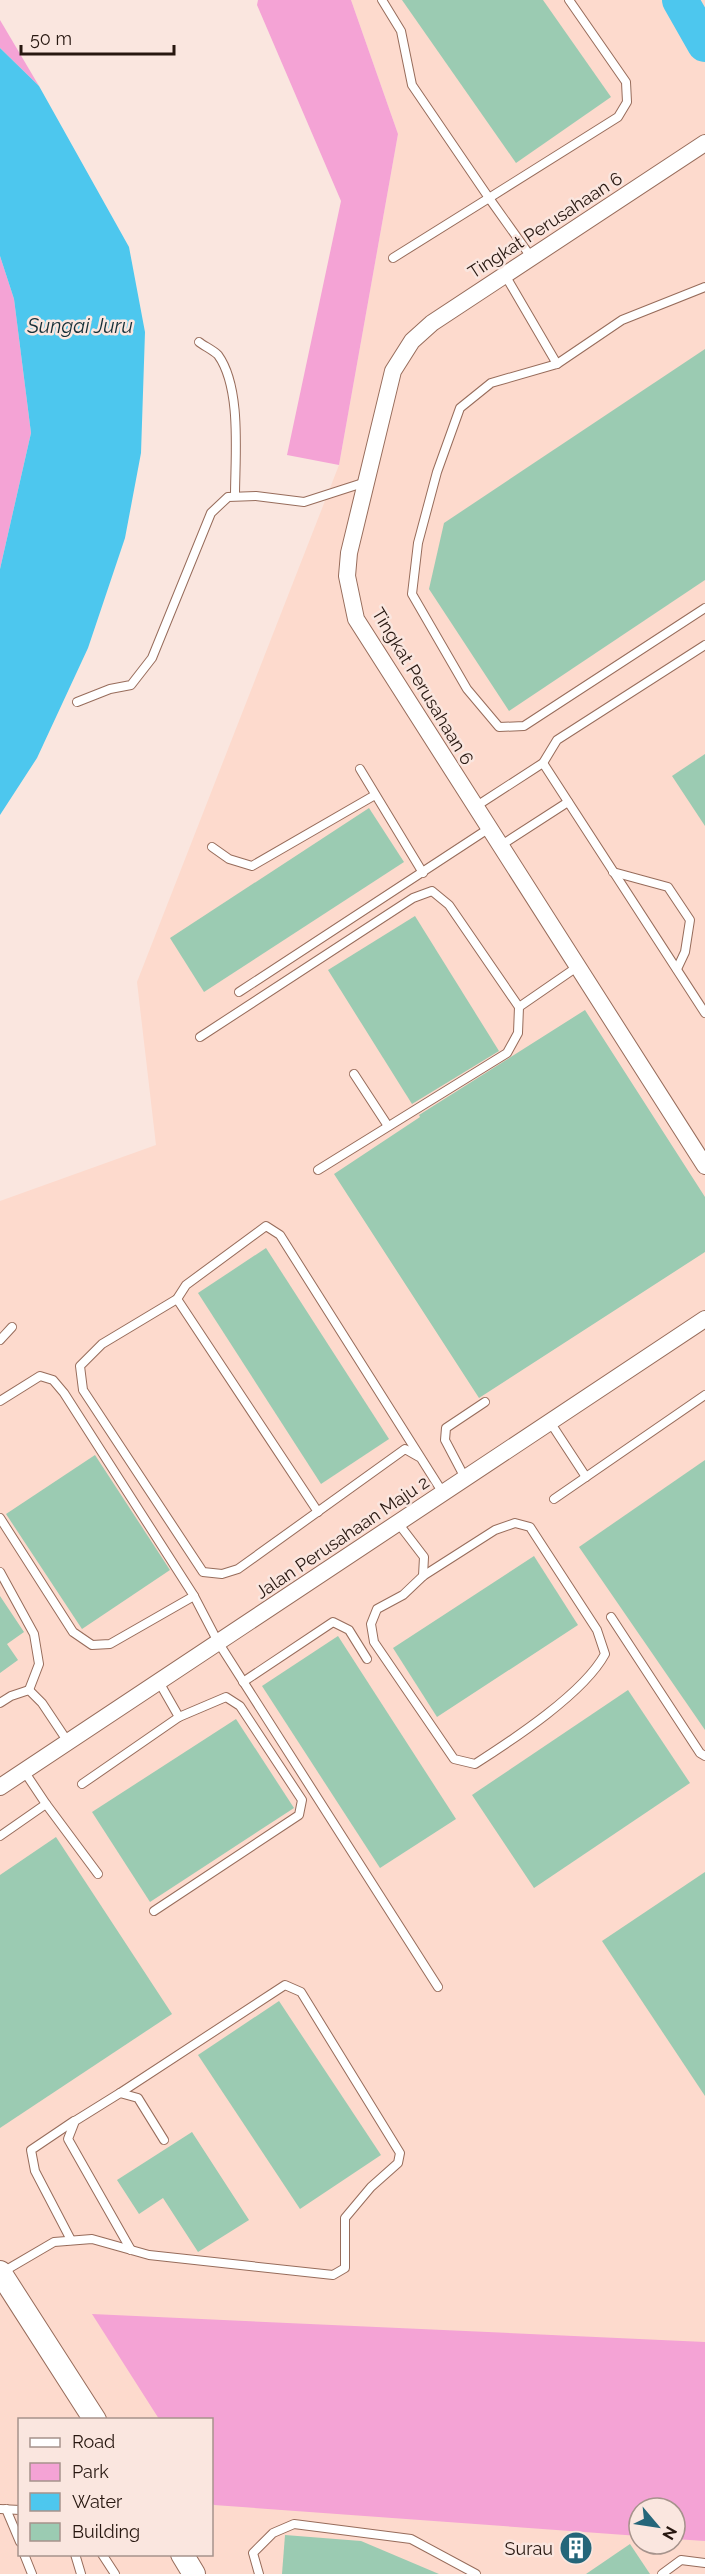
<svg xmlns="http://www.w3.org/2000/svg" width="705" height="2574" font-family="Raleway,sans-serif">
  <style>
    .built { fill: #fddacd; fill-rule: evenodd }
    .green { fill: #f4a3d5 }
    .water { fill: #4dc7ee }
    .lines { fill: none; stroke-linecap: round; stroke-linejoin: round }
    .river { stroke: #4dc7ee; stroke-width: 36 }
    .building { fill: #9bcbb2 }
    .lane-casing { stroke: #976c5b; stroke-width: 10 }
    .street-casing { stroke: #976c5b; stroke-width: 18 }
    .secondary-casing { stroke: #976c5b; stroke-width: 24 }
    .lane { stroke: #fff; stroke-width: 8 }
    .street { stroke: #fff; stroke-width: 16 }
    .secondary { stroke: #fff; stroke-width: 22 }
    .labels { text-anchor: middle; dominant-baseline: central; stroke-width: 5; stroke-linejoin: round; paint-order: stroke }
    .street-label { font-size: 18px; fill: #271710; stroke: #fae6df }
    .poi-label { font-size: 18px; fill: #271710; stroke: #fae6df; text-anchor: end }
    .water-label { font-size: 20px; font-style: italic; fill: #152f38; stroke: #fae6df }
  </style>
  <rect width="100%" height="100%" fill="#fae6df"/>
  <path class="built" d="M351,0H705V2574H0V1201L156,1145L137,982L339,465L398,134ZM20,2420H212V2554H20ZM639,2508H675V2544H639Z"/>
  <g class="green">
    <path d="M258,0H351L398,134L339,465L287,455L341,201L257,5Z"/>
    <path d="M0,20L39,86L0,48Z"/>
    <path d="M0,256L14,299L31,433L0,569Z"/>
    <path d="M92,2314L705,2342V2541L675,2539V2508H639V2536L214,2505L212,2502V2420L159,2419Z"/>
  </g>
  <path class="water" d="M0,48L39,86L129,247L145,332L141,453L125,538L88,648L37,758L0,815V569L31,433L14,299L0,256Z"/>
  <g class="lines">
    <path class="river" d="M680,0L705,44"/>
  </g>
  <g class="building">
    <path d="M402,0H543L611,97L516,163Z"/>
    <path d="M705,349V580L509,711L429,589L444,523Z"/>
    <path d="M705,754V826L672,776Z"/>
    <path d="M369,808L404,862L204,992L170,938Z"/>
    <path d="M415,916L499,1051L412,1104L328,970Z"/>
    <path d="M585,1010L705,1197V1252L479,1398L334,1174L420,1117L419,1115Z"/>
    <path d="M266,1248L389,1439L321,1484L198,1293Z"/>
    <path d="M95,1455L170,1570L82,1629L6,1514Z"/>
    <path d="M705,1460V1730L579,1547Z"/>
    <path d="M534,1556L578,1625L437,1717L393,1648Z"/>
    <path d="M0,1596L24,1632L7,1644L18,1660L0,1673Z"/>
    <path d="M338,1636L456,1819L380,1868L262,1686Z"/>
    <path d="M628,1690L690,1783L534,1888L472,1795Z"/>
    <path d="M236,1719L294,1808L150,1902L92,1812Z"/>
    <path d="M56,1837L172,2014L0,2128V1875Z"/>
    <path d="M705,1872V2096L602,1941Z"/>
    <path d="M279,2001L381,2155L300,2209L198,2055Z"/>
    <path d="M192,2132L249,2220L198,2252L163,2198L139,2214L117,2180Z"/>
    <path d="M285,2535L361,2541L439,2574H282Z"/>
    <rect x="567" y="2535" width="18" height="26"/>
    <path d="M630,2544L650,2574H586Z"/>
  </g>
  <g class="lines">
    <g class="lane-casing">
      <g id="lane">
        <path d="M382,0L401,31L412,85L489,198L393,258"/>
        <path d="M531,257L489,198L618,117L627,102L626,82L569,0"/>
        <path d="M505,275L557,364"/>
        <path d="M705,287L622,320L557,364L491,383L460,408L437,472L418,543L412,594L467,689L499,727L524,726L705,608"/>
        <path d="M199,342C204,346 213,350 218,355C242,388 235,457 235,496"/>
        <path d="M77,702L110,689L131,685L152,658L211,513L228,497L256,496L304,502L366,482"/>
        <path d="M543,763L705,1013"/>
        <path d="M360,769L423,873"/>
        <path d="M475,807L543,763L557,740L705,645"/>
        <path d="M500,846L568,802"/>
        <path d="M212,847L229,859L252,866L375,795"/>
        <path d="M613,872L668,887L690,920L685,952L677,969"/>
        <path d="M239,992L488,829"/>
        <path d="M200,1037L413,898L432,891L449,905L519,1007"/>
        <path d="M354,1074L388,1126"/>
        <path d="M318,1170L507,1053L518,1033L519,1007L577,967"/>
        <path d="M177,1299L318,1512"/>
        <path d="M0,1340L12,1327"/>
        <path d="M0,1401L40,1376L53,1380L64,1393L194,1596L218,1642L438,1987"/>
        <path d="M550,1422L586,1477"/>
        <path d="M419,1457L405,1449L238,1569L222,1574L203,1572L83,1390L80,1366L102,1344L177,1299L186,1285L266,1226L280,1235L443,1493"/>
        <path d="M465,1478L445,1440L446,1428L485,1402"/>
        <path d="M554,1499L705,1395"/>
        <path d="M0,1518L73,1632L92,1645L110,1644L194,1596"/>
        <path d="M398,1523L424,1557L423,1576"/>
        <path d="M515,1523L530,1527L597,1630L605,1654C584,1693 514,1739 475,1764L454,1759L374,1642L371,1624L377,1609L403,1595L423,1576L495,1530Z"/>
        <path d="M0,1572L34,1634L39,1664L29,1690"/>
        <path d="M611,1617L700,1753L705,1756"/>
        <path d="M243,1682L333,1622L349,1630L367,1659"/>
        <path d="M0,1703L11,1696L29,1690L42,1703L68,1742"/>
        <path d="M82,1784L179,1717L159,1682"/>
        <path d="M46,1804L98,1874"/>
        <path d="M0,1836L46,1804L24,1771"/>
        <path d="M154,1911L299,1815L302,1800L240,1706L226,1697L179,1717"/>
        <path d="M71,2240L35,2171L31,2150L74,2121"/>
        <path d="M131,2250L68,2139L75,2121L120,2093L138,2098L164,2140"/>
        <path d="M1,2273L54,2242L92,2239L149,2255L333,2275L345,2268V2218L371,2187L398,2163L400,2153L301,1992L285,1985L120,2093"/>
        <path d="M0,2509L20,2510"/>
        <path d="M6,2509L20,2542"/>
        <path d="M24,2554L32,2574"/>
        <path d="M75,2554L81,2574"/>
        <path d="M102,2554L115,2574"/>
        <path d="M259,2574L253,2553L273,2533L294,2524L411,2539L476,2574"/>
        <path d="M662,2574L681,2560L705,2563"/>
      </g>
    </g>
    <g class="street-casing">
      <g id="street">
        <path d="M705,143L432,323L412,341L393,371L349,553L347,576L356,619L705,1166"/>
        <path d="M0,1787L705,1319"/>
      </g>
    </g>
    <g class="secondary-casing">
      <g id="secondary">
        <path d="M0,2272L95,2420"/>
        <path d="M182,2554L194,2574"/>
      </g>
    </g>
    <use href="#lane" class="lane"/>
    <use href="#street" class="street"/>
    <use href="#secondary" class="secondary"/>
  </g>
  <defs>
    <g id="building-disc" transform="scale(1.725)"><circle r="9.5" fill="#25667a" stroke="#fae6df"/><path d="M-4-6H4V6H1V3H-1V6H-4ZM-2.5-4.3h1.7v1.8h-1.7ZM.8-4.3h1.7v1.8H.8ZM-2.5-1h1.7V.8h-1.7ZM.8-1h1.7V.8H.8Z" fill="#fff"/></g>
  </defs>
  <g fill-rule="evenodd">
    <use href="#building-disc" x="576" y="2548"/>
  </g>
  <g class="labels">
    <g class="street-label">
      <text transform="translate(545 225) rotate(-33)">Tingkat Perusahaan 6</text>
      <text transform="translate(423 686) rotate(59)">Tingkat Perusahaan 6</text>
      <text transform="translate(342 1537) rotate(-34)">Jalan Perusahaan Maju 2</text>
    </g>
    <g class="poi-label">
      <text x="553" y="2548">Surau</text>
    </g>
    <g class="water-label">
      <text x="80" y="326">Sungai Juru</text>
    </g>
  </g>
  <rect x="18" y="2418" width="195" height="138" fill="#fae6df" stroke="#a6938c" stroke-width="1.5"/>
  <rect x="30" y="2438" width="30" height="9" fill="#ffffff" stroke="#a6938c" stroke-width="1.5"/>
  <text x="72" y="2448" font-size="18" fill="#271710">Road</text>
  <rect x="30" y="2463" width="30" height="18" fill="#f4a3d5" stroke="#a6938c" stroke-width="1.5"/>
  <text x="72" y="2478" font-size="18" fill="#271710">Park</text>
  <rect x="30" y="2493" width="30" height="18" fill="#4dc7ee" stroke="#a6938c" stroke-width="1.5"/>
  <text x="72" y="2508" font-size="18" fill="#271710">Water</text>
  <rect x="30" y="2523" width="30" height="18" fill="#9bcbb2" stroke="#a6938c" stroke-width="1.5"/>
  <text x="72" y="2538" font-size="18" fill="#271710">Building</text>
  <g transform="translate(657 2526) rotate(119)"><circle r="28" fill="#fae6df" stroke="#a6938c" stroke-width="1.5"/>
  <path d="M0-4.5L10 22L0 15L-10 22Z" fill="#25667a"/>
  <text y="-9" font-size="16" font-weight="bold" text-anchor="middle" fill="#271710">N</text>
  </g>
  <path d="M21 45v9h153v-9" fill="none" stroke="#271710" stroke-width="3"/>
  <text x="30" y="45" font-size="18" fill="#271710" stroke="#fae6df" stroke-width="4.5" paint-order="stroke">50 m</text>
</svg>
